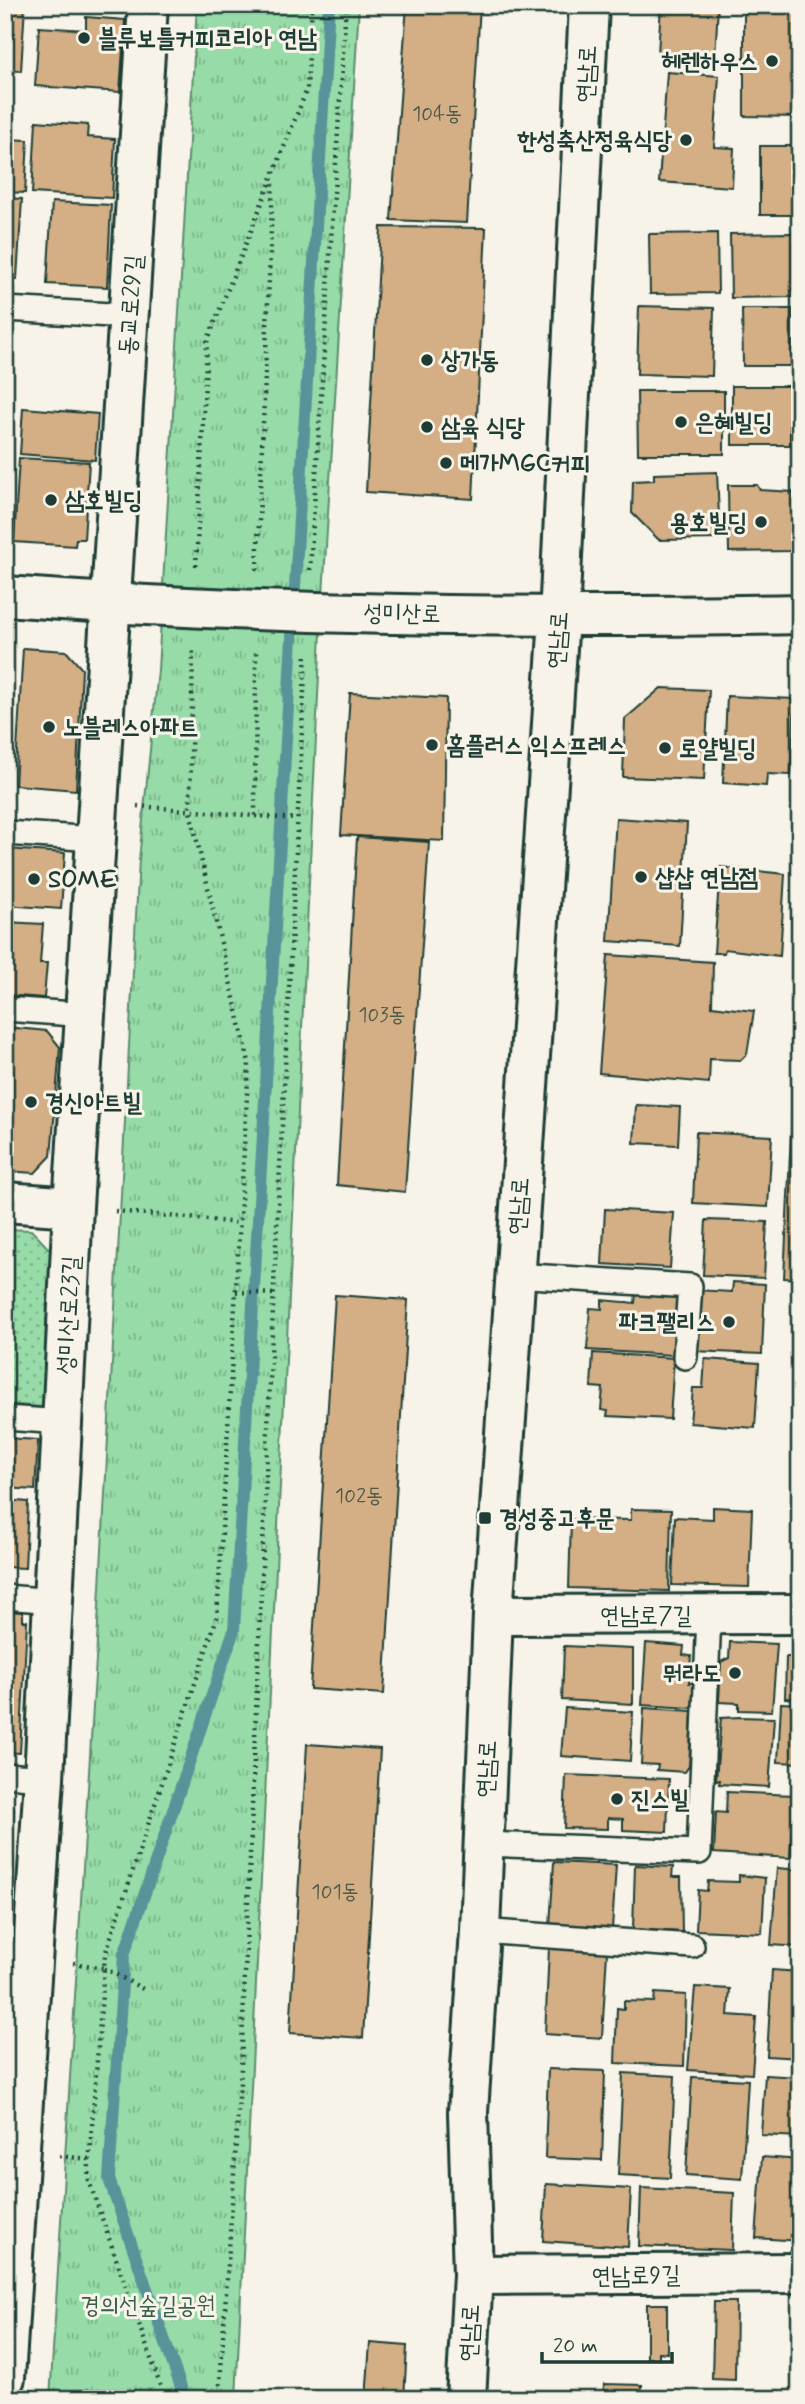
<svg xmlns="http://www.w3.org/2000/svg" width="805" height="2404" font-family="Mynerve,'Poor Story',sans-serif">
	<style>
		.grass { fill: url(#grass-dots); stroke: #5b8c6e; stroke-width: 2 }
		.park { fill: url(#park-tufts); stroke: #5b8c6e; stroke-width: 2 }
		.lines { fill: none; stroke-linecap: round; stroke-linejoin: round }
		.stream { stroke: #59939a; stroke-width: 12 }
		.building { fill: #d4af86; stroke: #1f3d34; stroke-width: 2 }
		.service-casing { stroke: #1f3d34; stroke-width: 28 }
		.minor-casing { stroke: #1f3d34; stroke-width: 44 }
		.tertiary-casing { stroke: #1f3d34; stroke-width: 44 }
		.path { stroke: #1f3d34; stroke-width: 4.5; stroke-dasharray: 2 5; stroke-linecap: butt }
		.service { stroke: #f7f3e8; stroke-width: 23 }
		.minor { stroke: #f7f3e8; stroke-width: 38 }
		.tertiary { stroke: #f7f3e8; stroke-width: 38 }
		.path-bridge { stroke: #1f3d34; stroke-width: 4.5; stroke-dasharray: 2 5; stroke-linecap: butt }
		.poi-dot { fill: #1f3d34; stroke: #f7f3e8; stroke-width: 2.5 }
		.labels { text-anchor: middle; stroke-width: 6; stroke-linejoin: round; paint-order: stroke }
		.number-label { font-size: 21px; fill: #4c5a48 }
		.poi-label { font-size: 24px; font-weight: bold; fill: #1f3d34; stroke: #f7f3e8; text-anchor: start }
		.street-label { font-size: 24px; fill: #1f3d34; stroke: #f7f3e8 }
		.park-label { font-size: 24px; fill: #375d4b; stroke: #f7f3e8 }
	</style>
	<defs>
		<pattern id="grass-dots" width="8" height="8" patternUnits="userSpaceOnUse" patternTransform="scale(1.75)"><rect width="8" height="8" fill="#97dca8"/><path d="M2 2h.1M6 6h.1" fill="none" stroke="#7bb48a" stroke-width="1.8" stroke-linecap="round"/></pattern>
		<pattern id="park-tufts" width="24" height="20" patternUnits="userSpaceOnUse" patternTransform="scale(1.75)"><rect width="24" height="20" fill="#97dca8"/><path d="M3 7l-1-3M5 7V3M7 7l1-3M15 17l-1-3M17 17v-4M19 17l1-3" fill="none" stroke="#7bb48a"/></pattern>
	</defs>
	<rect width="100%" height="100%" fill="#f7f3e8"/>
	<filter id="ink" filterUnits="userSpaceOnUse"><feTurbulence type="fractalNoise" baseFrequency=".0143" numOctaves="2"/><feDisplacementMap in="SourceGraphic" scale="14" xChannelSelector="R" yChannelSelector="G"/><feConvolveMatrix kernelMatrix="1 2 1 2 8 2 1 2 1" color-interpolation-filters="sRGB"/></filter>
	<g filter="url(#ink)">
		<path class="grass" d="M 5,1229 L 31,1230 L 52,1252 L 43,1407 L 5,1404 Z"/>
		<path class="park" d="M 197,5 L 359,5 L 322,612 L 236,2399 L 50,2399 L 97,1643 L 139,860 L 158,670 Z"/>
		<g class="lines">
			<path class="stream" d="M 185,2399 L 109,2179 L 124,1955 L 234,1630 L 329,5"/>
		</g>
		<path class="building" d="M 5,5 L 25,5 L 21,71 L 5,70 Z
			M 407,5 L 480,5 L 467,223 L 391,220 Z
			M 661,5 L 718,5 L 715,58 L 658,54 Z
			M 744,5 L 800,5 L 800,117 L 744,116 Z
			M 86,17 L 125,20 L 120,92 L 35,86 L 39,27 L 86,30 Z
			M 667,72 L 719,76 L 714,147 L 734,148 L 732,187 L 659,182 Z
			M 36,121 L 88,125 L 87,137 L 115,139 L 112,198 L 32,193 Z
			M 5,139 L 28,140 L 25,193 L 5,192 Z
			M 760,146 L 800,146 L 800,215 L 760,215 Z
			M 5,198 L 22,199 L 17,279 L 5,278 Z
			M 52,202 L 111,205 L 107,287 L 47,284 Z
			M 381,227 L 486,228 L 473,499 L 366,492 Z
			M 717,233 L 718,293 L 650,294 L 649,234 Z
			M 793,233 L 793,297 L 731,298 L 730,234 Z
			M 639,306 L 714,308 L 712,376 L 637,374 Z
			M 742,309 L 792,309 L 792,366 L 743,366 Z
			M 5,332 L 12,332 L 5,443 Z
			M 732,386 L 790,386 L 790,445 L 732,445 Z
			M 637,391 L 724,391 L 724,454 L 638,454 Z
			M 23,408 L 98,414 L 95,460 L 20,454 Z
			M 19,458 L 89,462 L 84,539 L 76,539 L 75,546 L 14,542 Z
			M 717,472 L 720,539 L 659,540 L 632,513 L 633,481 L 654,480 L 654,474 Z
			M 728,485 L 757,485 L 760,490 L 793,492 L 793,551 L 729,552 Z
			M 23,648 L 66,651 L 82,669 L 76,790 L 15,785 Z
			M 661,688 L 709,690 L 704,780 L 623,777 L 625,719 Z
			M 350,693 L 446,698 L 444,841 L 341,835 Z
			M 727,696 L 795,699 L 791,775 L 767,774 L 766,786 L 723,783 Z
			M 616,818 L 687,823 L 680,946 L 608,941 Z
			M 357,837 L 429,842 L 405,1192 L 337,1185 Z
			M 5,849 L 65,853 L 61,909 L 5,905 Z
			M 720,867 L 785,874 L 780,956 L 725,949 L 724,953 L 714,953 Z
			M 5,922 L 43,924 L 40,963 L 47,963 L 44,998 L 5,995 Z
			M 608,955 L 713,962 L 712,1006 L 754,1011 L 747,1054 L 741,1060 L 710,1059 L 709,1083 L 599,1073 Z
			M 5,1027 L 47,1031 L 60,1047 L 51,1156 L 35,1173 L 5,1171 Z
			M 795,1052 L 800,1052 L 800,1279 L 784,1278 Z
			M 636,1105 L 680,1107 L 678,1145 L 634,1143 Z
			M 696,1132 L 772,1136 L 768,1207 L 693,1203 Z
			M 605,1209 L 674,1213 L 670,1268 L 602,1264 Z
			M 706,1220 L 767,1222 L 764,1278 L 703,1275 Z
			M 733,1282 L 765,1284 L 762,1354 L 693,1351 L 695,1290 L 732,1292 Z
			M 678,1290 L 674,1355 L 587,1350 L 590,1308 L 602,1309 L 602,1300 L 635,1303 L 636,1293 Z
			M 335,1295 L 408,1300 L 384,1694 L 310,1689 Z
			M 593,1353 L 674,1358 L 670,1419 L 607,1416 L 608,1411 L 601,1410 L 603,1388 L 591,1387 Z
			M 705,1359 L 759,1363 L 755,1428 L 690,1423 L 693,1388 L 703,1388 Z
			M 5,1438 L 38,1440 L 35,1490 L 5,1488 Z
			M 5,1500 L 28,1502 L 25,1568 L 5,1567 Z
			M 713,1507 L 752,1509 L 749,1587 L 672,1585 L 675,1517 L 713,1519 Z
			M 631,1509 L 671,1510 L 669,1591 L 569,1588 L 571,1519 L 631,1520 Z
			M 794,1543 L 800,1543 L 800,1581 L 794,1581 Z
			M 5,1611 L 23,1612 L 23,1621 L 27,1621 L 20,1753 L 5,1752 Z
			M 792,1640 L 800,1640 L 800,1699 L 785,1698 L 786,1657 L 792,1657 Z
			M 730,1642 L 777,1644 L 772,1711 L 739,1710 L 739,1703 L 719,1702 L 721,1662 L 729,1658 Z
			M 646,1643 L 684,1646 L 683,1655 L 691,1656 L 689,1683 L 694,1683 L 692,1708 L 642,1705 Z
			M 564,1646 L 633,1649 L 633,1704 L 562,1700 Z
			M 781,1703 L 800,1704 L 800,1763 L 778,1762 Z
			M 565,1708 L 633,1712 L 630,1761 L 561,1756 Z
			M 644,1708 L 692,1711 L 689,1766 L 685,1772 L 657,1770 L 658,1765 L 641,1764 Z
			M 740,1717 L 774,1718 L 769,1787 L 719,1784 L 720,1780 L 716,1780 L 721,1718 Z
			M 307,1744 L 380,1749 L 363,2038 L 290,2033 Z
			M 566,1775 L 669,1779 L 667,1832 L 623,1830 L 623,1819 L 608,1818 L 608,1829 L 564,1828 Z
			M 727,1792 L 794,1795 L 790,1858 L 714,1853 L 716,1812 L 726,1813 Z
			M 800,1802 L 800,1857 L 796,1856 Z
			M 5,1807 L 14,1808 L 5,1925 Z
			M 554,1862 L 616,1865 L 612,1929 L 550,1926 Z
			M 635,1865 L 673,1867 L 672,1877 L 681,1877 L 682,1932 L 633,1929 Z
			M 777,1868 L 800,1870 L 800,1947 L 771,1945 Z
			M 739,1875 L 765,1878 L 762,1933 L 696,1930 L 698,1890 L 707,1891 L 708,1881 L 739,1882 Z
			M 549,1948 L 607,1951 L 602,2038 L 545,2034 Z
			M 772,1970 L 800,1972 L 800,2058 L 767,2056 Z
			M 695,1987 L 730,1989 L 728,2015 L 756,2017 L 752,2074 L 688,2070 Z
			M 655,1993 L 686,1995 L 684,2066 L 615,2063 L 617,2008 L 624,2009 L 624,2001 L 654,2002 Z
			M 548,2069 L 605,2071 L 602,2160 L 545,2158 Z
			M 623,2073 L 675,2076 L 670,2178 L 618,2175 Z
			M 765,2075 L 800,2077 L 800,2137 L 761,2135 Z
			M 692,2077 L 748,2080 L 742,2179 L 686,2175 Z
			M 762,2157 L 800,2160 L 800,2241 L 756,2238 Z
			M 546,2184 L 631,2189 L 628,2247 L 543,2241 Z
			M 641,2188 L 734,2193 L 732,2250 L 639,2246 Z
			M 714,2302 L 736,2302 L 735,2380 L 712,2379 Z
			M 647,2304 L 667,2304 L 667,2353 L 659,2352 L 659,2358 L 647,2358 Z
			M 370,2343 L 407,2346 L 404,2399 L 366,2399 Z
			M 604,2384 L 642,2385 L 641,2399 L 534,2399 L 535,2393 L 603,2396 Z"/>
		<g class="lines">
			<defs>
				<path id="service" d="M 5,309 L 129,316
					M 5,833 L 96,839
					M 5,1009 L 87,1015
					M 514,1275 L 690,1286 L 685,1357
					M 5,1418 L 62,1422
					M 5,1597 L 54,1601
					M 5,1775 L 44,1778
					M 483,1844 L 699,1852 L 709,1615
					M 480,1931 L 692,1946
					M 5,1955 L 32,1956"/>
				<path id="minor" d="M 5,1202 L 73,1207
					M 493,1615 L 800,1614
					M 473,2275 L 800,2273
					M 5,2378 L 44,1778 L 73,1207 L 148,5"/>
				<path id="tertiary" d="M 5,596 C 270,616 535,619 800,614
					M 466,2399 L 473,2275 L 468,2112 L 480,1931 L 493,1615 L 559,618 L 589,5"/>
			</defs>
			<use href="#service" class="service-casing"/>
			<use href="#minor" class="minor-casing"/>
			<use href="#tertiary" class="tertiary-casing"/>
			<path class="path" d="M 196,566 L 207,342 L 307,89 L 312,5
				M 257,570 L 273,180
				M 310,570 L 346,5
				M 137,806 L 255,816 L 256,652
				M 115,1211 L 240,1223
				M 73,1963 L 104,1968
				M 59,2156 L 89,2159
				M 165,2399 L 88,2178 L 105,1955 L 217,1617 L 249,1062 L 190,811 L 193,648
				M 219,2399 L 241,2068 L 274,1285 L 306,652"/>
			<use href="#service" class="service"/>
			<use href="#minor" class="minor"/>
			<use href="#tertiary" class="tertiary"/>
			<path class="path-bridge" d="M 255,816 L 297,819
				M 236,1292 L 274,1294
				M 104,1968 L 143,1989"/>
		</g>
	</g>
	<g class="poi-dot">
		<circle cx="84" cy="38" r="7"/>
		<circle cx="772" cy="61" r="7"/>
		<circle cx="686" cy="140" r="7"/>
		<circle cx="427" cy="360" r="7"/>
		<circle cx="681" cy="422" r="7"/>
		<circle cx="427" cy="427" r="7"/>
		<circle cx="446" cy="463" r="7"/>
		<circle cx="51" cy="500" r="7"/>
		<circle cx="761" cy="522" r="7"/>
		<circle cx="49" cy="727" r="7"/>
		<circle cx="432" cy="745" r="7"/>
		<circle cx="665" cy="748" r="7"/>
		<circle cx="641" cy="877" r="7"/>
		<circle cx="34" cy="879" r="7"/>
		<circle cx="31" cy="1102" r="7"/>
		<circle cx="729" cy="1322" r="7"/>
		<rect x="478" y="1511" width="14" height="14" rx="3.5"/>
		<circle cx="735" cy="1673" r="7"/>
		<circle cx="617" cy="1799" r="7"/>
	</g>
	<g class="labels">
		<g class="number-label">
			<text x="437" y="120">104동</text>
			<text x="382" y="1021">103동</text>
			<text x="359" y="1502">102동</text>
			<text x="335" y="1898">101동</text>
		</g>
		<g class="poi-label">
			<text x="98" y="46">블루보틀커피코리아 연남</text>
			<text x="758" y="69" text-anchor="end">헤렌하우스</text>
			<text x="672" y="148" text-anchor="end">한성축산정육식당</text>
			<text x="441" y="368">상가동</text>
			<text x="695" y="430">은혜빌딩</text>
			<text x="441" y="435">삼육 식당</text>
			<text x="460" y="471">메가MGC커피</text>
			<text x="65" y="508">삼호빌딩</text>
			<text x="747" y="530" text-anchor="end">용호빌딩</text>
			<text x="63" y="735">노블레스아파트</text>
			<text x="446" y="753">홈플러스 익스프레스</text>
			<text x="679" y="756">로얄빌딩</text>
			<text x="655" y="885">샵샵 연남점</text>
			<text x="48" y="887">SOME</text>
			<text x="45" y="1110">경신아트빌</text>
			<text x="715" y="1330" text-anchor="end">파크팰리스</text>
			<text x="499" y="1526">경성중고후문</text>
			<text x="721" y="1681" text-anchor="end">뭐라도</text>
			<text x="631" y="1807">진스빌</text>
		</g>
		<g class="street-label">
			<text transform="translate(586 74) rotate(-87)" y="8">연남로</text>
			<text transform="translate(130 305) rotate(-86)" y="8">동교로29길</text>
			<text transform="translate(402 613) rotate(1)" y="8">성미산로</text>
			<text transform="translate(557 640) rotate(-86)" y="8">연남로</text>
			<text transform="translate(518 1206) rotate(-86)" y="8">연남로</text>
			<text transform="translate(68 1315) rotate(-87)" y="8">성미산로23길</text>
			<text x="646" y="1623">연남로7길</text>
			<text transform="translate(486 1769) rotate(-87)" y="8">연남로</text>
			<text transform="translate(636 2275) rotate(-1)" y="8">연남로9길</text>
			<text transform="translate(469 2333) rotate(-87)" y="8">연남로</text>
		</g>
		<g class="park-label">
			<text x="148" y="2313">경의선숲길공원</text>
		</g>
	</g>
	<rect width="805" height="2404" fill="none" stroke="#f7f3e8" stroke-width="28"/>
	<rect x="14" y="14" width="777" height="2376" fill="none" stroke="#1f3d34" stroke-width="2.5" filter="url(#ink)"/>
	<path d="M542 2352v10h130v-10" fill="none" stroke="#1f3d34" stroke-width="3.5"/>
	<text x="553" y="2352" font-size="21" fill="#1f3d34" stroke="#f7f3e8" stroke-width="5" paint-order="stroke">20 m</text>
</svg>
